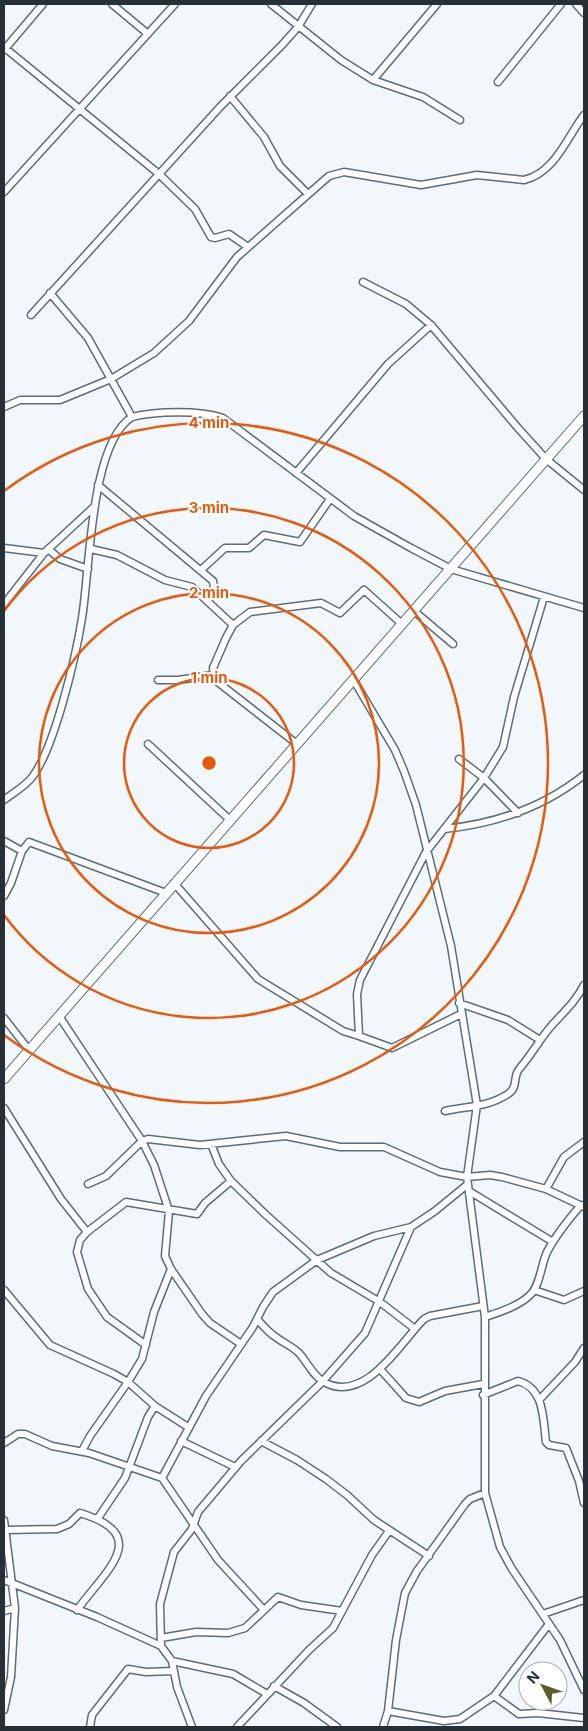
<svg xmlns="http://www.w3.org/2000/svg" width="588" height="1731" font-family="Inter,sans-serif">
	<style>
		.lines { fill: none; stroke-linecap: round; stroke-linejoin: round }
		.street-casing { stroke: #5a6d7f; stroke-width: 9 }
		.secondary-casing { stroke: #5a6d7f; stroke-width: 11 }
		.street { stroke: #fff; stroke-width: 6 }
		.secondary { stroke: #fff; stroke-width: 9 }
		.ring { fill: none; stroke: #e8590c; stroke-width: 2.5 }
		.centre { fill: #e8590c; stroke: #fff; stroke-width: 2.5 }
		.ring-label { font-size: 15px; text-anchor: middle; font-weight: bold; fill: #e8590c; stroke: #fff; stroke-width: 4; stroke-linejoin: round; paint-order: stroke }
	</style>
	<rect width="100%" height="100%" fill="#f2f7fb"/>
	<g class="lines">
		<defs>
			<path id="street" d="M 112,4 L 148,34
				M 271,4 L 341,60 L 373,80 L 437,4
				M 576,4 L 584,13
				M 5,48 L 159,174 L 195,209 L 211,237 L 215,238 L 229,234 L 248,247
				M 4,50 L 43,4
				M 373,80 L 423,97 L 460,120
				M 498,82 L 561,4
				M 230,96 L 264,137 L 280,166 L 307,193
				M 4,192 L 175,4
				M 363,282 L 406,304 L 431,325 L 518,428 L 546,459 L 584,490
				M 50,293 L 88,338 L 132,417 C 156,411 199,410 223,418 L 354,516 L 411,548 L 451,569 L 584,608
				M 31,315 L 220,107 L 282,45 L 298,27 L 312,4
				M 4,407 L 20,400 L 60,400 L 111,379 L 154,353 L 189,321 L 237,257 L 329,176 L 344,172 L 421,185 L 477,175 L 524,180 C 555,173 567,137 584,115
				M 296,473 L 388,364 L 431,325
				M 98,485 L 213,581 L 214,588 L 208,601
				M 4,548 L 44,553
				M 48,549 L 60,559 L 88,569
				M 91,549 L 117,555 L 165,580 L 192,587 L 233,625
				M 201,570 L 225,548 L 249,548 L 264,535 L 300,542 L 330,499
				M 4,604 L 44,553 L 95,506
				M 414,611 L 453,644
				M 353,679 L 395,750 L 404,771 L 416,805 L 451,946 L 477,1105 L 467,1177 L 485,1317 L 485,1493 L 500,1547 L 512,1569 L 560,1640 L 584,1690
				M 158,680 L 178,680 L 213,675
				M 148,744 L 230,820
				M 297,744 L 215,680 L 213,668 L 226,638 L 233,625 L 250,612 L 321,603 L 340,613 L 364,590 L 402,624
				M 459,759 L 484,778 L 518,813
				M 4,800 C 13,793 26,786 33,776 C 55,746 76,656 82,618 C 90,570 90,443 132,417
				M 444,829 C 494,824 544,807 584,775
				M 4,841 L 22,851 L 29,842 L 166,893
				M 174,883 L 258,979 L 343,1031 L 359,1036 L 357,994 L 360,980 L 426,852 L 484,778 L 503,747 L 514,697 L 544,597
				M 4,896 L 11,883 L 22,851
				M 459,1003 L 508,1020 L 540,1040
				M 59,1016 L 142,1141 L 154,1165 L 169,1211 L 165,1256 L 171,1269 L 202,1314 L 210,1323 L 241,1344
				M 4,1018 L 29,1050
				M 359,1036 L 392,1048 L 461,1014
				M 4,1108 L 61,1199 L 87,1232
				M 445,1111 C 469,1106 488,1107 508,1094 C 519,1087 512,1076 520,1068 C 532,1054 541,1037 553,1024 C 565,1011 576,1001 584,985
				M 211,1144 L 219,1164 L 231,1181 L 265,1214 L 331,1273 L 380,1302 L 415,1329
				M 88,1184 L 106,1176 L 142,1141 L 148,1139 L 200,1145 L 286,1136 L 340,1147 L 384,1147 L 440,1172 L 467,1177 L 490,1175 L 502,1177 L 546,1189 L 584,1207
				M 546,1189 L 564,1157 L 584,1142
				M 469,1191 L 553,1242
				M 4,1290 L 50,1345 L 114,1374 L 128,1382 L 155,1406 L 188,1427
				M 534,1290 L 564,1300 L 584,1291
				M 485,1317 C 500,1312 519,1306 530,1295 C 540,1286 541,1265 547,1252 C 556,1235 568,1220 581,1205
				M 257,1319 C 263,1326 269,1333 277,1338 C 284,1343 293,1347 299,1353 C 307,1362 314,1377 324,1382 C 365,1405 400,1343 424,1319 L 430,1316 L 483,1306
				M 146,1345 L 107,1317 L 88,1289 L 77,1252 L 80,1240 L 87,1232 L 126,1202 L 197,1214 L 205,1203 L 231,1181
				M 380,1369 L 406,1398 L 419,1402 L 445,1391 L 483,1384
				M 483,1395 L 518,1381 C 545,1388 543,1420 546,1442 L 549,1445 L 566,1448 L 579,1481 L 584,1503
				M 540,1399 L 575,1362 L 584,1348
				M 181,1441 L 235,1467
				M 261,1441 L 297,1460 L 326,1479 L 347,1495 L 374,1520 L 429,1556
				M 4,1443 L 18,1434 L 25,1434 L 52,1446 L 89,1453 L 162,1478 L 218,1560 L 264,1610
				M 82,1451 L 90,1436 L 128,1382 L 142,1359 L 154,1312 L 171,1269
				M 162,1478 L 206,1396 L 253,1327 L 263,1307 L 273,1292 L 317,1260 L 374,1236 L 411,1227
				M 98,1518 L 125,1478 L 148,1417 L 155,1406
				M 4,1520 L 15,1608 L 11,1677 L 4,1710
				M 5,1530 L 57,1529 L 69,1524 L 80,1513 C 154,1535 105,1571 77,1610
				M 4,1580 L 97,1617 L 161,1646
				M 4,1611 L 15,1608
				M 543,1614 L 584,1600
				M 161,1638 L 196,1632 L 228,1633 L 245,1628 L 278,1597 L 301,1605 L 342,1611
				M 172,1661 L 233,1674 L 267,1694
				M 274,1686 L 304,1703 L 337,1727
				M 494,1696 L 519,1714 L 538,1713 L 584,1718
				M 388,1711 L 444,1721 L 460,1719 L 494,1696 L 549,1624
				M 90,1727 L 92,1715 L 128,1669 L 146,1672 L 173,1671
				M 192,1727 L 177,1687 L 172,1661 L 161,1646 L 160,1604 L 174,1552 L 192,1529 L 198,1512 L 241,1461 L 322,1382 L 365,1333 L 411,1227 L 435,1211 L 468,1184
				M 237,1727 L 309,1650 L 333,1628 L 372,1555 L 389,1531
				M 383,1727 L 388,1711 L 396,1640 L 405,1593 L 417,1571 L 465,1504 L 470,1499 L 485,1493"/>
			<path id="secondary" d="M 4,1079 L 584,416"/>
		</defs>
		<use href="#street" class="street-casing"/>
		<use href="#secondary" class="secondary-casing"/>
		<use href="#street" class="street"/>
		<use href="#secondary" class="secondary"/>
	</g>
	<g class="ring">
		<circle cx="209" cy="763" r="85"/>
		<circle cx="209" cy="763" r="170"/>
		<path d="M4 611A255 255 0 1 1 4 915"/>
		<path d="M4 491A340 340 0 1 1 4 1035"/>
	</g>
	<circle cx="209" cy="763" r="8" class="centre"/>
	<g class="ring-label">
		<text x="209" y="428">4 min</text>
		<text x="209" y="513">3 min</text>
		<text x="209" y="598">2 min</text>
		<text x="209" y="683">1 min</text>
	</g>
	<rect width="588" height="1731" fill="none" stroke="#272f37" stroke-width="10"/>
	<g transform="translate(543 1686) rotate(311)"><circle r="24" fill="#ffffff" stroke="#a9acaf"/>
	<path d="M0-4L9 19L0 12L-9 19Z" fill="#615b28"/>
	<text y="-8" font-size="14" font-weight="bold" text-anchor="middle" fill="#272f37">N</text>
	</g>
</svg>
